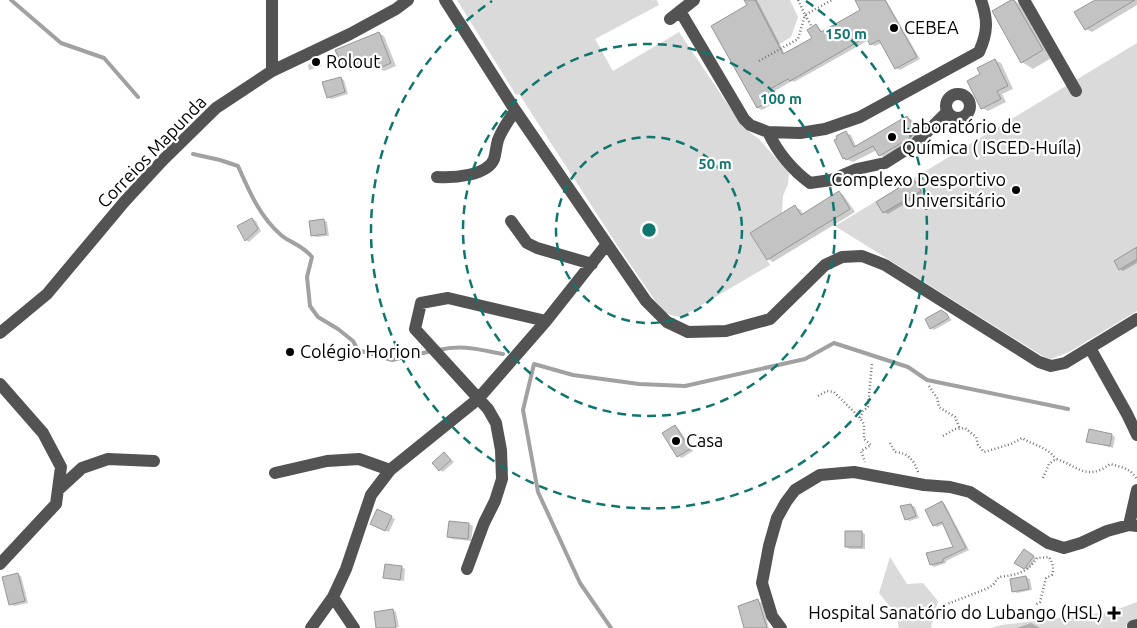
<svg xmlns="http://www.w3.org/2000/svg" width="1137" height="628" font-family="Ubuntu,sans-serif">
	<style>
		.green { fill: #dadada }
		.shadow { fill: #0003 }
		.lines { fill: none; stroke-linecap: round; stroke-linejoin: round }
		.stream { stroke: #a1a1a1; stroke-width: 4 }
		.building { fill: #c3c3c3; stroke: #979797 }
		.path { stroke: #757575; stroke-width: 2.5; stroke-dasharray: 1 2.5; stroke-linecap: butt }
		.minor { stroke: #535353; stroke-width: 12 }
		.ring { fill: none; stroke: #0f766e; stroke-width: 2.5; stroke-dasharray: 9 6 }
		.poi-dot { fill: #000; stroke: #fff; stroke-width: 2 }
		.labels { text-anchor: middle; stroke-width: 4.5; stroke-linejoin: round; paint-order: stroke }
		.poi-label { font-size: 18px; fill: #000; stroke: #fff; text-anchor: start }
		.street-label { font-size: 18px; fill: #000; stroke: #fff }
		.centre { fill: #0f766e; stroke: #fff; stroke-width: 2.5 }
		.ring-label { font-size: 15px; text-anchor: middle; font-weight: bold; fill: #0f766e; stroke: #fff; stroke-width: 4.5; stroke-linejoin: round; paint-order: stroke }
	</style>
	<rect width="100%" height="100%" fill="#fff"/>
	<path class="green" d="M 457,0 L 657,0 L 659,5 L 595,39 L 613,71 L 679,32 L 743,127 L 759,139 L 789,173 L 788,184 L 783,196 L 782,213 L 750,233 L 770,265 L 681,317 L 674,316 L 666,313 L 656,302 L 619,248 L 519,94 L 516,95 Z
		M 755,0 L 790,0 L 798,17 L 791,37 L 778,45 Z
		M 1137,43 L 1137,311 L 1069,352 L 1051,359 L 1044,357 L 835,226 Z
		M 890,557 L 907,584 L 923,583 L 938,601 L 931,627 L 933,628 L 899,628 L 896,614 L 879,593 Z
		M 1137,602 L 1137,622 L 1126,625 L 1126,628 L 991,628 L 1001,625 L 1110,612 Z"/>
	<path class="shadow" d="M 745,0 L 757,0 L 785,54 L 814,38 L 816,26 L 823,32 L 862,10 L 856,0 L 886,0 L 920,59 L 900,70 L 896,68 L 882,43 L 875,46 L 871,44 L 869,40 L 794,82 L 792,81 L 773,92 L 778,101 L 762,110 L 758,108 L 712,26 L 748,6 Z
		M 1013,0 L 1025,7 L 1053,57 L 1033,69 L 1022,62 Z
		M 1098,0 L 1137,0 L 1137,5 L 1092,32 L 1086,29 Z
		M 379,33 L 384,36 L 396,66 L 384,71 L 378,68 L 375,61 L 350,71 L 344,67 Z
		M 318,59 L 322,66 L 309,70 L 308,65 Z
		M 995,60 L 1001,63 L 1013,89 L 1002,94 L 1006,102 L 988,111 L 982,108 L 982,75 Z
		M 341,78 L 344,80 L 348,94 L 331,99 L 328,97 Z
		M 907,117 L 912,120 L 920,135 L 885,158 L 880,155 L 877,150 L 853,162 L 844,158 L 846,133 L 851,135 L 856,146 Z
		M 913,180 L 917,182 L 923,193 L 888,214 L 884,212 L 878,202 Z
		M 839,192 L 844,196 L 855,212 L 773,262 L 768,259 L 795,207 L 801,210 L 803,214 Z
		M 252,219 L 256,221 L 261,231 L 249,242 L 246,240 L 239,226 Z
		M 323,220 L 327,222 L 329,236 L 316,237 L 312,235 Z
		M 1137,251 L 1137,263 L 1123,271 L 1120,269 Z
		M 941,311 L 952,320 L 934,330 L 931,328 Z
		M 675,426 L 678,428 L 693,451 L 682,458 L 678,456 Z
		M 1112,435 L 1115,437 L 1113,448 L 1088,441 Z
		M 444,453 L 454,462 L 443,472 L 440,470 Z
		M 942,502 L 945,504 L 969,550 L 946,561 L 946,563 L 934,567 L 931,565 L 954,547 L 944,524 L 937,527 L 934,525 Z
		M 911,505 L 915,507 L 919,518 L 909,521 L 906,519 Z
		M 391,517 L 395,519 L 389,532 L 375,526 Z
		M 450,522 L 469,524 L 473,526 L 471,541 L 452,539 L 449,537 Z
		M 861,532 L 865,534 L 865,549 L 850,549 L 846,547 Z
		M 1028,553 L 1036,558 L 1028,570 L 1024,568 Z
		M 402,567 L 405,569 L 404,581 L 388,579 L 384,577 Z
		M 18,574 L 21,576 L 28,603 L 14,606 L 11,604 Z
		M 1026,577 L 1030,579 L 1032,590 L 1017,593 L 1013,591 Z
		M 758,601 L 762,603 L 769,628 L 746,628 Z
		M 393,610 L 396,612 L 399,627 L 378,628 Z
		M 1031,623 L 1040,628 L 1017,628 Z"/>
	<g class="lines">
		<path class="stream" d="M 11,0 L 61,43 L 104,58 L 138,97
			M 193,154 L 220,160 L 238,166 C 249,191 260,217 281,235 C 292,244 301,244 312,257 L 307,277 L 310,306 L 318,317 L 338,329 L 353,341 L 358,350 L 392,360 L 432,351
			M 439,350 C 461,344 481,350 503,354
			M 611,628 L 580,583 L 538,492 L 523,410 L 534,364 L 573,375 L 639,384 L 685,386 L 805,359 L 834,343 L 908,367 L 927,380 L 1068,409"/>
	</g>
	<path class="building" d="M 744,0 L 755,0 L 783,54 L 812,38 L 807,30 L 816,24 L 821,32 L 860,10 L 855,0 L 885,0 L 917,57 L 895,69 L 879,40 L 870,45 L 866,37 L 790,81 L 788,79 L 770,89 L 775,98 L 757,108 L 711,26 L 747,5 Z
		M 1011,0 L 1014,0 L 1043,50 L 1021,63 L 992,11 Z
		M 1095,0 L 1135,0 L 1085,30 L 1074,12 Z
		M 379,32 L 391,63 L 377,69 L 372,57 L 343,68 L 335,50 Z
		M 995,59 L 1008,86 L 997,91 L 1001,99 L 981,109 L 967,81 L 980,74 L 977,68 Z
		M 341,77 L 345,92 L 327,98 L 322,82 Z
		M 907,116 L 916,131 L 910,138 L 879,156 L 873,146 L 846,160 L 845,158 L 843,159 L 834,140 L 837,139 L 836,136 L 846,131 L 854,147 Z
		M 913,179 L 921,191 L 883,213 L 876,202 Z
		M 839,191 L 850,209 L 767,260 L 750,233 L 795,205 L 801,215 Z
		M 252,218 L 258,229 L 245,241 L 237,226 Z
		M 324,219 L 326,234 L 311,236 L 309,221 Z
		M 1137,247 L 1137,259 L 1119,270 L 1114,261 Z
		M 941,310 L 947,314 L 949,318 L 930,329 L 925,319 Z
		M 675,425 L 690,449 L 677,457 L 662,433 Z
		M 1089,429 L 1112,434 L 1110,446 L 1086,442 Z
		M 444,452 L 451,460 L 439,471 L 432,463 Z
		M 942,501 L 966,548 L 943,559 L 943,562 L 930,565 L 926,553 L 953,547 L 942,522 L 933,526 L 925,510 Z
		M 911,504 L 916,516 L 905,520 L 900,506 Z
		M 377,509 L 392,516 L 385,531 L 370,524 Z
		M 449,521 L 469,523 L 468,539 L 447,537 Z
		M 845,531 L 862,531 L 862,547 L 845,547 Z
		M 1024,549 L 1034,556 L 1024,569 L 1014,563 Z
		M 385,564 L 402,566 L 400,580 L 383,578 Z
		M 18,573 L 25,601 L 9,605 L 2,577 Z
		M 1026,576 L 1029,589 L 1012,592 L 1010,579 Z
		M 758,599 L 767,628 L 744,628 L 738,606 Z
		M 393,609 L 396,628 L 376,628 L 374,612 Z"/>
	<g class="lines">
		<path class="path" d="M 798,0 L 805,15 L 832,0
			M 759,61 L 798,39 L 805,15 L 812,27
			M 929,386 L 937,398 L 939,407 L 955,417 L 960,429
			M 818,396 L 827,391 L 834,392 L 860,418 L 864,424 L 864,439 L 871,445 L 861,451 L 865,462
			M 860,418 L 863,411 L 868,407 L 872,363
			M 943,436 L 955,429 L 965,428 L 976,437 L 978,445 L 984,452 L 1011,444 L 1022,438 C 1035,446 1046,446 1056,459
			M 890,443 L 895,452 C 908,453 914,460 918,472
			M 1043,478 L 1049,464 L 1056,459 C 1077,465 1086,482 1110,464 C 1121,467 1130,468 1136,478
			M 942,606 L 986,589 L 993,585 L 999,577 C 1016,575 1027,573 1037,558 L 1049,557 C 1053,564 1054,567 1052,575 L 1046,578 L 1040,602 L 1035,605"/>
		<path class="minor" d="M 272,0 L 272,71
			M 445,0 L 515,110 L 646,301 L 667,322 L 688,332 L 726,331 L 770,319 L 825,265 L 842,257 L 862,256 L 885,265 L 1039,362 L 1051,366 L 1065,363 L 1137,319
			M 1024,0 L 1076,91
			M 680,11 L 744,119 L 750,125 L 768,132
			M 670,19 L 694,0
			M946 106a12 12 0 1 1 24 0a12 12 0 1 1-24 0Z
			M 947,112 L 915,144 L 885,163 L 857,169 L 831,180 L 810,183 C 791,169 778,153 768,132 L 800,133 L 825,129 L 860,117 L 979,52 C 988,32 988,20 981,0
			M 437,177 C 453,178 487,176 494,159 C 496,153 496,146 498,140 C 502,129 509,120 515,110
			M 511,221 L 527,243 L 537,248 L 592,264
			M 0,333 L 47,294 L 125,201 L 163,160 L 216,108 L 272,71 L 350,34 L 396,9 L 408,0
			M 1090,348 L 1127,414 L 1137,435
			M 0,384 L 43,433 L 61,467 L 56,504 L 0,564
			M 275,473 L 327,461 L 359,459 L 390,470
			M 58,490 L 82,468 L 108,459 L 154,461
			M 1129,525 L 1137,490
			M 467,569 L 484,523 L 495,501 L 502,479 L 501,450 L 496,423 L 488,409 L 415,329 L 421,303 L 448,298 L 546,321
			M 333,597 L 354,628
			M 1133,626 L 1137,625
			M 311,628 L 333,597 L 346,569 L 371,495 L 390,470 L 478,399 L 546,321 L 607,244
			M 781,628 L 772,616 L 762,583 L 769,546 L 777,518 L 786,502 L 795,490 L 820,475 L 854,472 L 924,485 L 950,487 L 970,492 L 1048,543 L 1064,548 L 1081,543 L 1107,531 L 1129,525 L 1137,526"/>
	</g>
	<g class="ring">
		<circle cx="649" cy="230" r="93"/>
		<circle cx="649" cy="230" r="186"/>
		<path d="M806 1A278 278 0 1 1 492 1"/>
	</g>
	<g class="poi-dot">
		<circle cx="894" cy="28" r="5"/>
		<circle cx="316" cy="62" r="5"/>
		<circle cx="892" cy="137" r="5"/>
		<circle cx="1016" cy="190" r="5"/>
		<circle cx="290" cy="352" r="5"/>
		<circle cx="676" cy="441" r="5"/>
		<path d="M1111.5 605.5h5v5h5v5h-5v5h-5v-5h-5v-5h5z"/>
	</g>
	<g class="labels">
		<g class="poi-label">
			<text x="904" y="34">CEBEA</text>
			<text x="326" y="68">Rolout</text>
			<text x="902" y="133">Laboratório de<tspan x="902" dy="21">Química ( ISCED-Huíla)</tspan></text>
			<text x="1006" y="186" text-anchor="end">Complexo Desportivo<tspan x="1006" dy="21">Universitário</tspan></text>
			<text x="300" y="358">Colégio Horion</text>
			<text x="686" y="447">Casa</text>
			<text x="1103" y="619" text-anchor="end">Hospital Sanatório do Lubango (HSL)</text>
		</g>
		<g class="street-label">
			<text transform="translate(152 152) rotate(-46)" y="6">Correios Mapunda</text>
		</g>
	</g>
	<circle cx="649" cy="230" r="8" class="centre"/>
	<g class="ring-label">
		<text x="846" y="39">150 m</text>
		<text x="781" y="104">100 m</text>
		<text x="715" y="169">50 m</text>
	</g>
</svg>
